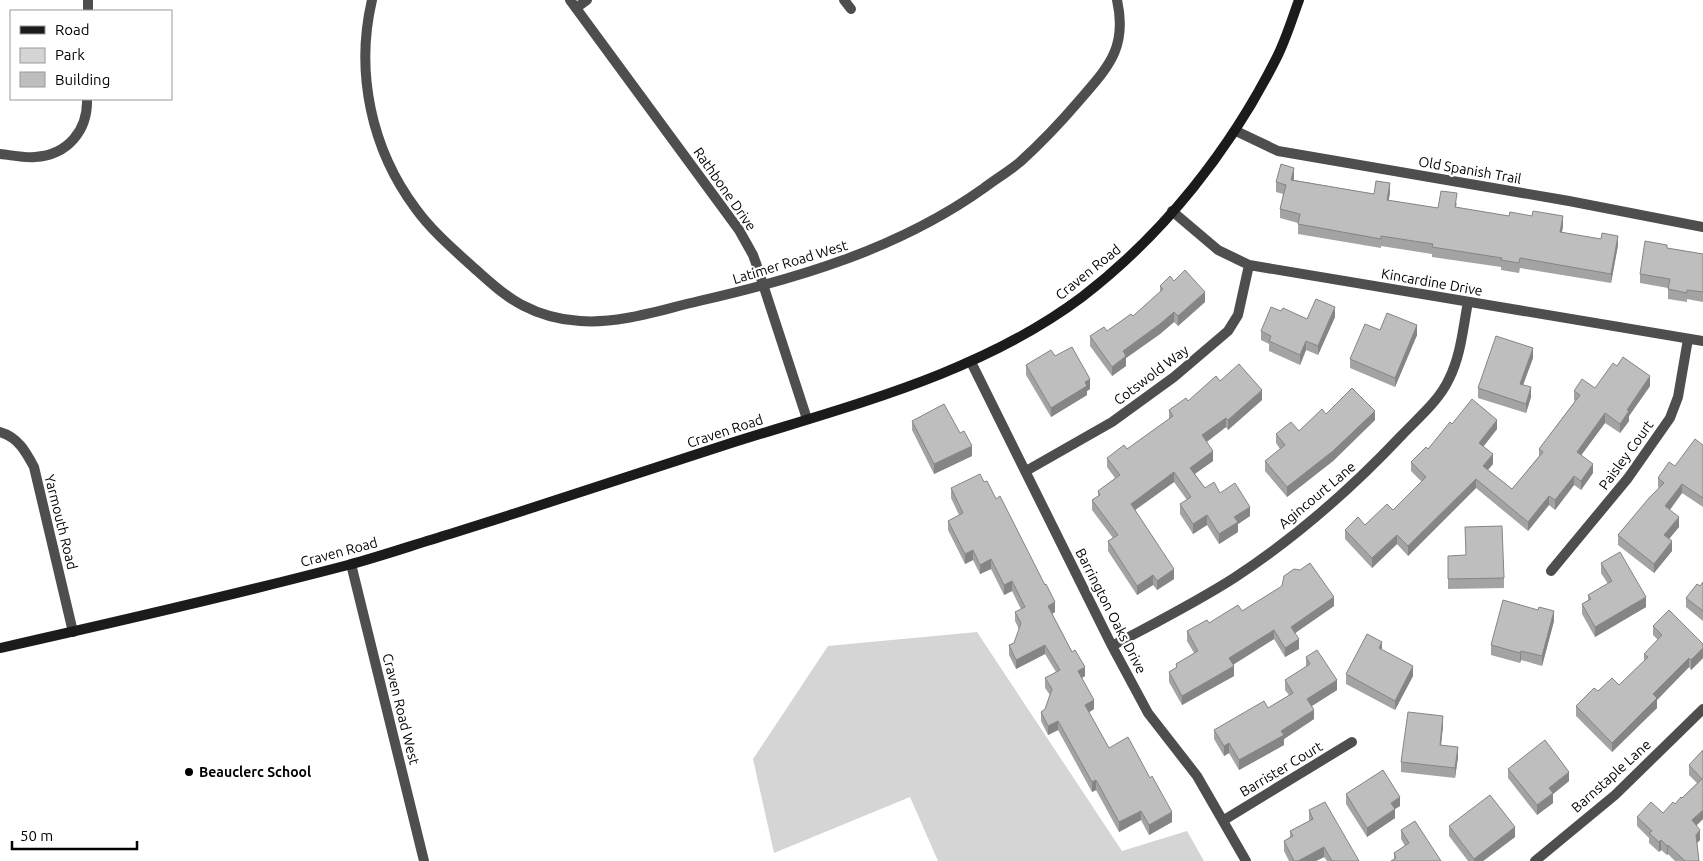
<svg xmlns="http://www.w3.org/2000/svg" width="1703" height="861" font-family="Ubuntu,sans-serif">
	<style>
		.green { fill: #d5d5d5 }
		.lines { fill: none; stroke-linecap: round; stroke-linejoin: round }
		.street { stroke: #4e4e4e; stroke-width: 10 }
		.secondary { stroke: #1b1b1b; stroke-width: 10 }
		.wall { fill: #a3a3a3 }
		.shaded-wall { fill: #858585 }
		.building { fill: #bebebe; stroke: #858585 }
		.poi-dot { fill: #000; stroke: #fff; stroke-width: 2 }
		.labels { text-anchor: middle; stroke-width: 4.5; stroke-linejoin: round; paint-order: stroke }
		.street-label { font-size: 14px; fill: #000; stroke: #fff }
		.poi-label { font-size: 14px; font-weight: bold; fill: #000; stroke: #fff; text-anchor: start }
	</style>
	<rect width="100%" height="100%" fill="#fff"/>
	<path class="green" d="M 977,632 L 1122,851 L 1187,831 L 1204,861 L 938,861 L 910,797 L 774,853 L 753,759 L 828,646 Z"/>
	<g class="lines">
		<path class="street" d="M 372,0 C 355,72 371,149 416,209 C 432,231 453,249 474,268 C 489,281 504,296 522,305 C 539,314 561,320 580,321 C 620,324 660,310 699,301 C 800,278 900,248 984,188 C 996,179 1009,171 1020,162 C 1041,143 1060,123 1078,102 C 1107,68 1128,49 1117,0
			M 570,0 L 739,230 L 753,255 L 757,266 L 807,419
			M 844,0 L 851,9
			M 576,8 L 587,0
			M 88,11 L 88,0
			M 1236,131 L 1278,151 L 1569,201 L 1703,227
			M 0,154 C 11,155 24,158 35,157 C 68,155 88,130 87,99
			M 1172,211 L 1218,250 L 1249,265 L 1703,341
			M 971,362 L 1112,646 L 1148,713 L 1197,776 L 1246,861
			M 0,432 C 18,437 26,452 34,467 L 73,632
			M 1026,471 L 1112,422 L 1174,377 L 1228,331 L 1238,315 L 1249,265
			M 351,564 L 424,861
			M 1551,571 L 1628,478 L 1670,418 L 1678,397 L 1688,339
			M 1112,646 C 1153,624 1195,603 1234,578 C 1295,538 1351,489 1401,436 C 1417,419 1439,401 1449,379 C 1461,355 1463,328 1468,302
			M 1224,820 L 1352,742
			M 1535,861 L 1615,795 L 1703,709"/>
		<path class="secondary" d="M 0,648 C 116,622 233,595 348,565 C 382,556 416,544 450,534 C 542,505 634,475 725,445 C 847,406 978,375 1082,297 C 1164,234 1231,149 1277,57 C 1286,39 1292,19 1299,0"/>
	</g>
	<path class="wall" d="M 1294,177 L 1294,180 L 1374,194 L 1390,193 L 1388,201 L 1438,208 L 1457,203 L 1456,207 L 1563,226 L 1562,232 L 1618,245 L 1611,283 L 1520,268 L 1519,273 L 1501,270 L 1501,267 L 1432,257 L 1432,254 L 1381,246 L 1381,248 L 1298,234 L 1298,223 L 1280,218 L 1280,209 L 1283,194 L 1276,192 L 1276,182 Z
		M 1667,248 L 1703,254 L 1703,302 L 1687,299 L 1687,302 L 1668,299 L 1668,288 L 1640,283 L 1640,274 Z
		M 1174,281 L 1205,302 L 1178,326 L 1174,322 L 1160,334 L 1126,358 L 1126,366 L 1112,376 L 1090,346 L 1090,336 L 1107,331 L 1133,316 L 1160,293 L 1160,286 Z
		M 1281,311 L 1307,319 L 1335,317 L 1318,355 L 1306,350 L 1300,365 L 1269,351 L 1269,344 L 1261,340 L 1261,331 Z
		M 1380,330 L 1417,335 L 1395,387 L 1350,368 L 1350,359 Z
		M 1055,356 L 1090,389 L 1087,391 L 1087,395 L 1051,417 L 1026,375 L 1026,365 Z
		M 1533,358 L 1523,385 L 1531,397 L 1526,413 L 1478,398 L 1478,388 Z
		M 1220,381 L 1262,400 L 1228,430 L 1226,427 L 1207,442 L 1213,461 L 1195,474 L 1205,488 L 1220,493 L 1250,516 L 1238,524 L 1238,532 L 1219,544 L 1207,525 L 1193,534 L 1180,514 L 1180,504 L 1187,500 L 1174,482 L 1135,510 L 1174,579 L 1157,590 L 1153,585 L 1137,595 L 1108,551 L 1108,541 L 1113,538 L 1092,510 L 1092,500 L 1098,496 L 1098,491 L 1115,478 L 1107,467 L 1107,458 L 1127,449 L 1169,419 L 1169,410 L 1188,401 Z
		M 1650,386 L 1629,416 L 1629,421 L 1620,433 L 1605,423 L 1581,455 L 1593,473 L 1581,490 L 1574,485 L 1555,510 L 1549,505 L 1528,531 L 1476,488 L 1408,556 L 1397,544 L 1372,568 L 1345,539 L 1345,530 L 1365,525 L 1393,510 L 1422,482 L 1411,471 L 1411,462 L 1428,449 L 1452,424 L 1497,429 L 1483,447 L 1493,464 L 1488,470 L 1512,489 L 1539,456 L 1539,449 L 1575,401 L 1574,400 L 1574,391 L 1595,388 Z
		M 1326,414 L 1375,420 L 1333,461 L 1287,497 L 1265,471 L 1265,461 L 1280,449 L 1276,443 L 1276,434 L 1299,431 Z
		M 912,421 L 972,456 L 934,474 L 912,430 Z
		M 1703,445 L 1703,507 L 1682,493 L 1670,510 L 1679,527 L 1669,539 L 1672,551 L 1654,573 L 1618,545 L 1618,535 L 1659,488 L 1658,487 L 1658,478 Z
		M 951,488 L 1055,612 L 1052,614 L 1085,676 L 1082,678 L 1094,709 L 1089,712 L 1109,748 L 1172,822 L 1149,835 L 1141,820 L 1119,832 L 1096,790 L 1092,792 L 1058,730 L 1048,735 L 1041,721 L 1041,712 L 1045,709 L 1050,695 L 1045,688 L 1045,678 L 1056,672 L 1045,654 L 1016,669 L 1009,655 L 1009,645 L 1014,643 L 1019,629 L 1015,621 L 1015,612 L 1021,609 L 1012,591 L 1004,595 L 991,569 L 980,574 L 973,560 L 965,564 L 948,530 L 948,521 L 959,515 L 951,498 Z
		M 1448,556 L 1504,578 L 1504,588 L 1448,589 Z
		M 1601,563 L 1646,607 L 1595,637 L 1582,614 L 1582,604 L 1588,600 L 1588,595 L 1608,584 L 1601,573 Z
		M 1703,582 L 1703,621 L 1686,607 L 1686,598 L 1700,586 Z
		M 1334,606 L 1295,633 L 1299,649 L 1285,657 L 1274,639 L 1233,665 L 1234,676 L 1182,705 L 1169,682 L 1169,672 L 1176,668 L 1176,664 L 1194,653 L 1187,641 L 1187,631 L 1242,611 Z
		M 1554,621 L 1542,666 L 1521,660 L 1520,663 L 1491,655 L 1491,645 Z
		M 1653,626 L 1703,644 L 1703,658 L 1691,670 L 1689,667 L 1657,700 L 1657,708 L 1612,752 L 1576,716 L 1576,706 L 1598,691 L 1619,685 L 1644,661 L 1644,654 L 1658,640 L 1653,635 Z
		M 1306,657 L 1337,690 L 1312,706 L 1314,719 L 1284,739 L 1284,745 L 1239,770 L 1229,753 L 1224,756 L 1214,739 L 1214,730 L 1268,708 L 1289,695 L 1285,690 L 1285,680 L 1306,667 Z
		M 1346,674 L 1413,676 L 1395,710 L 1346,684 Z
		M 1443,726 L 1441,745 L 1458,757 L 1455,778 L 1401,772 L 1401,762 Z
		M 1703,750 L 1703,819 L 1696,825 L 1700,840 L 1697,843 L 1699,861 L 1675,861 L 1668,854 L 1667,855 L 1661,850 L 1659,852 L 1649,843 L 1649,838 L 1637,826 L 1637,817 L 1663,813 L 1682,798 L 1697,783 L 1689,775 L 1689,765 Z
		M 1508,769 L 1569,781 L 1553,794 L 1553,803 L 1537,815 L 1508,778 Z
		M 1346,794 L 1400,806 L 1395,809 L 1395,818 L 1367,837 L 1346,804 Z
		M 1309,810 L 1359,861 L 1327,861 L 1324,857 L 1316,861 L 1289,861 L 1284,851 L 1284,841 L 1290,837 L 1290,831 L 1309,821 Z
		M 1449,826 L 1515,837 L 1483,861 L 1468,861 L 1449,836 Z
		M 1401,830 L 1441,861 L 1394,859 L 1394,853 L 1405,846 L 1401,839 Z"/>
	<path class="shaded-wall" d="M 1294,168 L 1294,177 L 1291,189 L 1291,180 Z
		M 1390,183 L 1390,193 L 1387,210 L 1387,200 Z
		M 1563,216 L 1563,226 L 1560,241 L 1560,232 Z
		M 1618,236 L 1618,245 L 1611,283 L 1611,274 Z
		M 1205,292 L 1205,302 L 1178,326 L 1178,316 Z
		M 1335,307 L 1335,317 L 1318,355 L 1318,346 Z
		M 1174,312 L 1174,322 L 1160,334 L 1126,358 L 1126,366 L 1112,376 L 1112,367 L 1123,351 Z
		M 1417,325 L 1417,335 L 1395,387 L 1395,378 Z
		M 1306,341 L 1306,350 L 1300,365 L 1300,355 Z
		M 1533,348 L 1533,358 L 1520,393 L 1520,384 Z
		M 1650,376 L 1650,386 L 1629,416 L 1629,421 L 1620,433 L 1620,424 L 1627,410 Z
		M 1090,379 L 1090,389 L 1087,391 L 1087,395 L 1051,417 L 1051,408 L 1085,382 Z
		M 1531,387 L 1531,397 L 1526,413 L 1526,404 Z
		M 1262,390 L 1262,400 L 1228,430 L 1228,420 Z
		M 1375,411 L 1375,420 L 1333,461 L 1287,497 L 1287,487 Z
		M 1605,413 L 1605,423 L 1577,461 L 1577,452 Z
		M 1226,418 L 1226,427 L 1202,445 L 1202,435 Z
		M 1497,420 L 1497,429 L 1479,452 L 1479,443 Z
		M 972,446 L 972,456 L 934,474 L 934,464 Z
		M 1213,451 L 1213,461 L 1190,477 L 1190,468 Z
		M 1493,454 L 1493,464 L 1483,475 L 1483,466 Z
		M 1593,464 L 1593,473 L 1581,490 L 1581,481 Z
		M 1174,472 L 1174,482 L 1131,513 L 1131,504 Z
		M 1574,476 L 1574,485 L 1555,510 L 1555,500 Z
		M 1476,479 L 1476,488 L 1408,556 L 1408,546 Z
		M 1682,484 L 1682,493 L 1665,516 L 1665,506 Z
		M 1549,496 L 1549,505 L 1528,531 L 1528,522 Z
		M 1250,507 L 1250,516 L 1238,524 L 1238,532 L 1219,544 L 1219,534 L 1234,517 Z
		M 1207,515 L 1207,525 L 1193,534 L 1193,524 Z
		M 1679,517 L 1679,527 L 1664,545 L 1664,535 Z
		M 1397,535 L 1397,544 L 1372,568 L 1372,558 Z
		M 1672,541 L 1672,551 L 1654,573 L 1654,564 Z
		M 973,550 L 973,560 L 965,564 L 965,554 Z
		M 991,559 L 991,569 L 980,574 L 980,565 Z
		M 1174,569 L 1174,579 L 1157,590 L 1157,581 Z
		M 1153,575 L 1153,585 L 1137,595 L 1137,586 Z
		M 1012,581 L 1012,591 L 1004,595 L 1004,585 Z
		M 1334,597 L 1334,606 L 1291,636 L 1291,627 Z
		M 1646,597 L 1646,607 L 1595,637 L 1595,627 Z
		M 1055,602 L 1055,612 L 1048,616 L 1048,606 Z
		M 1554,611 L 1554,621 L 1542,666 L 1542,656 Z
		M 1274,630 L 1274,639 L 1229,667 L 1229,658 Z
		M 1299,639 L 1299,649 L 1285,657 L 1285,648 Z
		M 1382,642 L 1382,651 L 1379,648 Z
		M 1045,645 L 1045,654 L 1016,669 L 1016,660 Z
		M 1703,648 L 1703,658 L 1691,670 L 1691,660 Z
		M 1521,651 L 1521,660 L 1520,663 L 1520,653 Z
		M 1689,658 L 1689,667 L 1657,700 L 1657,708 L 1612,752 L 1612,743 L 1653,694 Z
		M 1234,666 L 1234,676 L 1182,705 L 1182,696 Z
		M 1413,666 L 1413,676 L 1395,710 L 1395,701 Z
		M 1085,667 L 1085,676 L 1078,680 L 1078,671 Z
		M 1337,680 L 1337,690 L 1307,709 L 1307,699 Z
		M 1094,700 L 1094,709 L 1085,715 L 1085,705 Z
		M 1314,710 L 1314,719 L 1284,739 L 1284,745 L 1239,770 L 1239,760 L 1281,731 Z
		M 1443,716 L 1443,726 L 1440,754 L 1440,745 Z
		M 1058,721 L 1058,730 L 1048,735 L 1048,726 Z
		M 1229,743 L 1229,753 L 1224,756 L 1224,746 Z
		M 1458,747 L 1458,757 L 1455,778 L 1455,768 Z
		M 1569,772 L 1569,781 L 1553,794 L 1553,803 L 1537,815 L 1537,805 L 1549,788 Z
		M 1096,780 L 1096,790 L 1092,792 L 1092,782 Z
		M 1400,797 L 1400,806 L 1395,809 L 1395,818 L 1367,837 L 1367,828 L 1391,803 Z
		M 1703,810 L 1703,819 L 1692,830 L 1692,820 Z
		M 1141,811 L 1141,820 L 1119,832 L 1119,822 Z
		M 1172,812 L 1172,822 L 1149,835 L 1149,825 Z
		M 1515,827 L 1515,837 L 1483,861 L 1474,861 L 1474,859 Z
		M 1700,830 L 1700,840 L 1696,844 L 1696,835 Z
		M 1661,840 L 1661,850 L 1659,852 L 1659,842 Z
		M 1668,845 L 1668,854 L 1667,855 L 1667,846 Z
		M 1324,847 L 1324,857 L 1316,861 L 1298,861 Z"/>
	<path class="building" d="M 1281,164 L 1294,168 L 1291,180 L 1374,194 L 1376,181 L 1390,183 L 1387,200 L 1438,208 L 1441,191 L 1457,193 L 1455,207 L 1509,216 L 1510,212 L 1532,216 L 1533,211 L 1563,216 L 1560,232 L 1601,239 L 1602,233 L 1618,236 L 1611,274 L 1520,258 L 1519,263 L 1501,260 L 1502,258 L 1432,247 L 1433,244 L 1381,236 L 1381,239 L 1298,224 L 1300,214 L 1280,209 L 1286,185 L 1276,182 Z
		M 1645,241 L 1667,245 L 1667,248 L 1703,254 L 1703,292 L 1687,290 L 1687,293 L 1668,289 L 1670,279 L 1640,274 Z
		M 1185,270 L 1205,292 L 1178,316 L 1174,312 L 1160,324 L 1123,351 L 1126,356 L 1112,367 L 1090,336 L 1104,327 L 1107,331 L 1131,314 L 1133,316 L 1163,289 L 1160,286 L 1170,276 L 1174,281 Z
		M 1316,299 L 1335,307 L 1318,346 L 1306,341 L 1300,355 L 1269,341 L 1271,336 L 1261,331 L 1271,307 L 1281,311 L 1283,308 L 1307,319 Z
		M 1387,313 L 1417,325 L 1395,378 L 1350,359 L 1365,324 L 1380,330 Z
		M 1496,336 L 1533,348 L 1520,384 L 1531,387 L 1526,404 L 1478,388 Z
		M 1072,347 L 1090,379 L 1085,382 L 1087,386 L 1051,408 L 1026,365 L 1051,350 L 1055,356 Z
		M 1623,357 L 1650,376 L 1627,410 L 1629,411 L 1620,424 L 1605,413 L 1577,452 L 1593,464 L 1581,481 L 1574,476 L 1555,500 L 1549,496 L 1528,522 L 1476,479 L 1408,546 L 1397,535 L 1372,558 L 1345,530 L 1358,517 L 1365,525 L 1387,504 L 1393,510 L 1426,477 L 1411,462 L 1426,447 L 1428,449 L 1450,422 L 1452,424 L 1472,399 L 1497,420 L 1479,443 L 1493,454 L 1483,466 L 1512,489 L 1543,452 L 1539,449 L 1580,395 L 1574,391 L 1582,379 L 1595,388 L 1613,363 L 1617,366 Z
		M 1239,364 L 1262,390 L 1228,420 L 1226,418 L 1202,435 L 1213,451 L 1190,468 L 1205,488 L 1214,482 L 1220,493 L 1235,483 L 1250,507 L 1234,517 L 1238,522 L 1219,534 L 1207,515 L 1193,524 L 1180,504 L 1191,497 L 1174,472 L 1131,504 L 1174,569 L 1157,581 L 1153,575 L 1137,586 L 1108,541 L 1118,535 L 1092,500 L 1100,495 L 1098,491 L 1120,475 L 1107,458 L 1124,445 L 1127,449 L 1173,416 L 1169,410 L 1186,398 L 1188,401 L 1216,376 L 1220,381 Z
		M 1352,388 L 1375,411 L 1333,451 L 1287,487 L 1265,461 L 1285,445 L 1276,434 L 1291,422 L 1299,431 L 1322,409 L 1326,414 Z
		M 944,404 L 960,433 L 964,431 L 972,446 L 934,464 L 912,421 Z
		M 1695,439 L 1703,445 L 1703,498 L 1682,484 L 1665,506 L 1679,517 L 1664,535 L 1672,541 L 1654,564 L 1618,535 L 1649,498 L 1664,483 L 1658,478 L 1669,462 L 1675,466 Z
		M 980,474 L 984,482 L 987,481 L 996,499 L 1000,496 L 1045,585 L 1046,584 L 1055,602 L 1048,606 L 1072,652 L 1075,650 L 1085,667 L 1078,671 L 1094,700 L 1085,705 L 1109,748 L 1128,737 L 1150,778 L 1152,776 L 1172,812 L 1149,825 L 1141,811 L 1119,822 L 1096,780 L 1092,782 L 1058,721 L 1048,726 L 1041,712 L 1045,709 L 1052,689 L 1045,678 L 1060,670 L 1045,645 L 1016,660 L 1009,645 L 1014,643 L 1021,623 L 1015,612 L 1025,607 L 1012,581 L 1004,585 L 991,559 L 980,565 L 973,550 L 965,554 L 948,521 L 963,513 L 951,488 Z
		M 1502,526 L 1504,578 L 1448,579 L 1448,556 L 1466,555 L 1465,527 Z
		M 1620,552 L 1646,597 L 1595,627 L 1582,604 L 1591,599 L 1588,595 L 1612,581 L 1601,563 Z
		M 1310,563 L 1334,597 L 1291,627 L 1299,639 L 1285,648 L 1274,630 L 1229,658 L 1234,666 L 1182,696 L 1169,672 L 1177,667 L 1176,664 L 1198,651 L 1187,631 L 1207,620 L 1209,623 L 1238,605 L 1242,611 L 1282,586 L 1284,576 L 1294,569 L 1300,570 Z
		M 1703,582 L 1703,611 L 1686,598 L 1697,584 L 1700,586 Z
		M 1503,600 L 1538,610 L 1539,607 L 1554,611 L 1542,656 L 1521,651 L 1520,653 L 1491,645 Z
		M 1669,610 L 1703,644 L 1703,648 L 1691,660 L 1689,658 L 1653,694 L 1657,698 L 1612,743 L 1576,706 L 1594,688 L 1598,691 L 1612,678 L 1619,685 L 1648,657 L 1644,654 L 1662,635 L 1653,626 Z
		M 1367,634 L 1382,642 L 1379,648 L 1413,666 L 1395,701 L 1346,674 Z
		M 1317,650 L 1337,680 L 1307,699 L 1314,710 L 1281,731 L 1284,735 L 1239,760 L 1229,743 L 1224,746 L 1214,730 L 1264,701 L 1268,708 L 1293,693 L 1285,680 L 1310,664 L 1306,657 Z
		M 1408,712 L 1443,716 L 1440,745 L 1458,747 L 1455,768 L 1401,762 Z
		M 1545,740 L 1569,772 L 1549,788 L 1553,793 L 1537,805 L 1508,769 Z
		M 1703,750 L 1703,810 L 1692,820 L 1700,830 L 1696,835 L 1699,861 L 1685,861 L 1668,845 L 1667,846 L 1661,840 L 1659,842 L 1649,833 L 1652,831 L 1637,817 L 1651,802 L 1663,813 L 1673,802 L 1675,804 L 1681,797 L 1682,798 L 1702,779 L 1689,765 Z
		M 1383,770 L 1400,797 L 1391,803 L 1395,809 L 1367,828 L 1346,794 Z
		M 1490,795 L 1515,827 L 1474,859 L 1449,826 Z
		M 1325,802 L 1359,861 L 1332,861 L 1324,847 L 1298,861 L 1294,861 L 1284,841 L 1293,836 L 1290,831 L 1313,819 L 1309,810 Z
		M 1415,821 L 1441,861 L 1391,861 L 1396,858 L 1394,853 L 1409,843 L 1401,830 Z"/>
	<circle class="poi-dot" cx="189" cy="772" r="5"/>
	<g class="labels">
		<g class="street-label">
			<text transform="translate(1470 170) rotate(10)" y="5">Old Spanish Trail</text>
			<text transform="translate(725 189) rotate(55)" y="5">Rathbone Drive</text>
			<text transform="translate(790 262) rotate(-17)" y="5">Latimer Road West</text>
			<text transform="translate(1088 272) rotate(-39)" y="5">Craven Road</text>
			<text transform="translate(1432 282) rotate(10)" y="5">Kincardine Drive</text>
			<text transform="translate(1151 375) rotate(-37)" y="5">Cotswold Way</text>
			<text transform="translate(725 431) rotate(-18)" y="5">Craven Road</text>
			<text transform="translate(1626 455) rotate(-54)" y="5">Paisley Court</text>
			<text transform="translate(1317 495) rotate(-40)" y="5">Agincourt Lane</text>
			<text transform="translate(61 522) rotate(76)" y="5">Yarmouth Road</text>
			<text transform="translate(339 552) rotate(-15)" y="5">Craven Road</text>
			<text transform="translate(1111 611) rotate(63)" y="5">Barrington Oaks Drive</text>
			<text transform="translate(401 709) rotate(76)" y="5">Craven Road West</text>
			<text transform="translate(1281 769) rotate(-31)" y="5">Barrister Court</text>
			<text transform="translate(1611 776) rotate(-42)" y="5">Barnstaple Lane</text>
		</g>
		<g class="poi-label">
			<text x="199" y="777">Beauclerc School</text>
		</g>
	</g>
	<rect x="10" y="10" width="162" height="90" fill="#ffffff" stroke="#999999"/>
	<rect x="20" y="26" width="25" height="8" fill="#1b1b1b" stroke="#999999"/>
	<text x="55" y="35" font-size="15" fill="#000000">Road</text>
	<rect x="20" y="48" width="25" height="15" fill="#d5d5d5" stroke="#999999"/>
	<text x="55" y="60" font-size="15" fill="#000000">Park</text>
	<rect x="20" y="72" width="25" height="15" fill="#bebebe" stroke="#999999"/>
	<text x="55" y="85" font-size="15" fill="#000000">Building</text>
	<path d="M12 841v8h125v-8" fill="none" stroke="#000000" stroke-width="2.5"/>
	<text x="20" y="841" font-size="15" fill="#000000" stroke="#ffffff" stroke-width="4" paint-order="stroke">50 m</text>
</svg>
